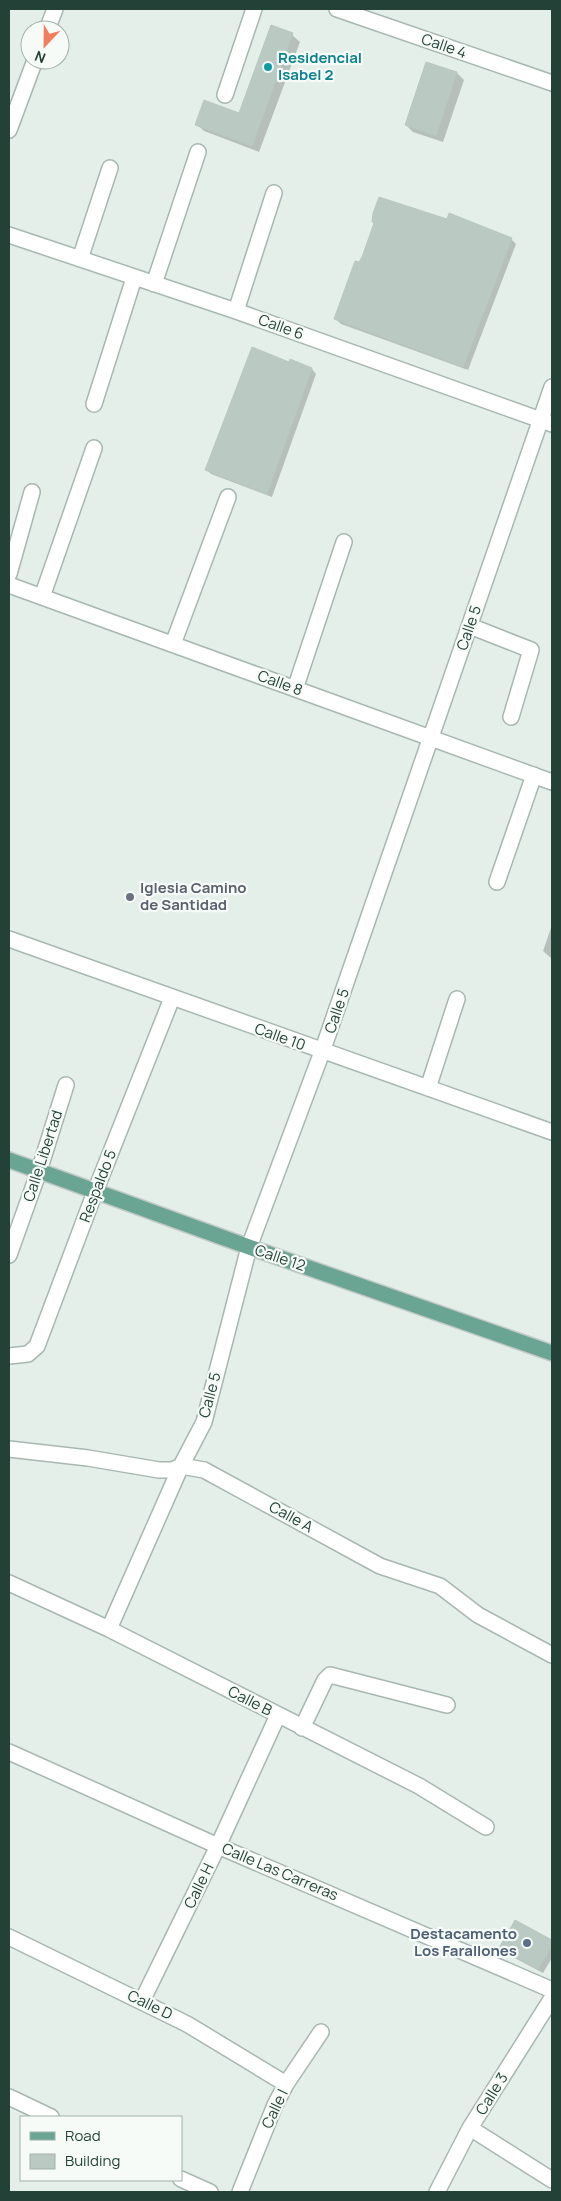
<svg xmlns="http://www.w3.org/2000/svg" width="561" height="2201" font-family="Manrope,sans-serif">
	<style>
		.shadow { fill: #0003 }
		.building { fill: #bbc9c3; stroke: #b8c8c1 }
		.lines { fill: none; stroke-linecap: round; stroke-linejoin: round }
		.minor-casing { stroke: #a7b7b1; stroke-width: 18 }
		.major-casing { stroke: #c2cac7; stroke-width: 18 }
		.minor { stroke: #fff; stroke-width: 15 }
		.major { stroke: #6aa493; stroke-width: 15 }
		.culture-dot { fill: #0f9aa8; stroke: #f6fbf8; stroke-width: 2 }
		.worship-dot { fill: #6b7280; stroke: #f6fbf8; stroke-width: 2 }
		.service-dot { fill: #5c6f8a; stroke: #f6fbf8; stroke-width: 2 }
		.labels { text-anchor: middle; stroke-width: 4.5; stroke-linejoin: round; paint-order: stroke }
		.street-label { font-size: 15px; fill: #244138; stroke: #f6fbf8 }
		.culture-label { font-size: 15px; font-weight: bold; fill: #0d838f; stroke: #f6fbf8; text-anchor: start }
		.worship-label { font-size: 15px; font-weight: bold; fill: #5b616d; stroke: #f6fbf8; text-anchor: start }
		.service-label { font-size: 15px; font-weight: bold; fill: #4e5e75; stroke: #f6fbf8; text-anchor: end }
	</style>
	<rect width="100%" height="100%" fill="#e5efea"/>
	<path class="shadow" d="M 272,27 L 292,35 L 300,42 L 259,152 L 204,131 L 197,124 L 240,115 Z
		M 427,63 L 457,73 L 464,80 L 443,142 L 413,132 L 406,125 Z
		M 511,239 L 516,244 L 468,370 L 341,324 L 336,319 Z
		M 290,363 L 312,369 L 316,374 L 272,497 L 211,474 L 206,469 Z
		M 552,925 L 552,959 L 543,951 Z
		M 516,1922 L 552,1942 L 552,1958 L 543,1973 L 505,1953 L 500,1948 Z"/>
	<path class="building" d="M 271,25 L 293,33 L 252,146 L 195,125 L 204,100 L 239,113 Z
		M 426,62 L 457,72 L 436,136 L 405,125 Z
		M 379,197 L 447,219 L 449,213 L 512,238 L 463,367 L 334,319 L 355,261 L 359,262 L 362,257 L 374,223 L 372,222 L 373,213 Z
		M 252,347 L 289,362 L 290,359 L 312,368 L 267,494 L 205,470 Z
		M 515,1920 L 552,1940 L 552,1946 L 538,1969 L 499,1948 Z"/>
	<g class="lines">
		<defs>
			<path id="minor" d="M 337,9 L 552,83
				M 47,30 L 55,9
				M 225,95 L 254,9
				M 9,130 L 35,60
				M 9,235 L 236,311 L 552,424
				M 80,259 L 110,168
				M 154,284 L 198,152
				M 236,311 L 274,193
				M 94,404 L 134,278
				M 9,574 L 32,492
				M 9,585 L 552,782
				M 42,597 L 94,448
				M 470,626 L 531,650 L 511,717
				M 173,644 L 228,497
				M 295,689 L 344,542
				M 497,882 L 534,775
				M 9,939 L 552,1132
				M 428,1088 L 457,999
				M 9,1255 L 39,1171 L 66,1085
				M 9,1356 L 28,1354 L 37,1346 L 95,1192 L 172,998
				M 9,1449 L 88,1458 L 159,1470 L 172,1470 L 181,1466 L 204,1470 L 380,1566 L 440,1586 L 478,1615 L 552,1655
				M 9,1583 L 109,1629 L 419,1786 L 486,1827
				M 109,1629 L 181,1466 L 204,1422 L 249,1247 L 322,1052 L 552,387
				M 302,1728 L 325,1680 L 330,1675 L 447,1705
				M 9,1752 L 218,1846 L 552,1990
				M 9,1937 L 187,2024 L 286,2084
				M 142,2001 L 218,1846 L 278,1715
				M 9,2097 L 51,2117
				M 470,2128 L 552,2180
				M 181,2179 L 210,2192
				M 240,2192 L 275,2105 L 286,2084 L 321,2032
				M 437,2192 L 470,2128 L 552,1998"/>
			<path id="major" d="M 9,1160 L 249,1247 L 552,1353"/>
		</defs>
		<use href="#minor" class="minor-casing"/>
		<use href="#major" class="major-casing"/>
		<use href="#minor" class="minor"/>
		<use href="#major" class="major"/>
	</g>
	<circle class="culture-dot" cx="268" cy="67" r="5"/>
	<circle class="worship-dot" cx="130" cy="897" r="5"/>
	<circle class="service-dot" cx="527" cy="1943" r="5"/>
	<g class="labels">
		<g class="street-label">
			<text transform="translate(444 46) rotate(19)" y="5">Calle 4</text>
			<text transform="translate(281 327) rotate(20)" y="5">Calle 6</text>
			<text transform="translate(469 628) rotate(-71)" y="5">Calle 5</text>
			<text transform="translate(280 683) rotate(20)" y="5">Calle 8</text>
			<text transform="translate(337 1011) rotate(-71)" y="5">Calle 5</text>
			<text transform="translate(280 1037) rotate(20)" y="5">Calle 10</text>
			<text transform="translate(43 1156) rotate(-72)" y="5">Calle Libertad</text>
			<text transform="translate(98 1186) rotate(-69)" y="5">Respaldo 5</text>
			<text transform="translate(280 1258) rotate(19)" y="5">Calle 12</text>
			<text transform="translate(210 1395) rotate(-75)" y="5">Calle 5</text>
			<text transform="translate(291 1517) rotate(29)" y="5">Calle A</text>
			<text transform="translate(250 1701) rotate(27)" y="5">Calle B</text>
			<text transform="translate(280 1872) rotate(23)" y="5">Calle Las Carreras</text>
			<text transform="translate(199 1886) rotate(-64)" y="5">Calle H</text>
			<text transform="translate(150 2005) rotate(26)" y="5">Calle D</text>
			<text transform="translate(492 2094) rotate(-58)" y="5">Calle 3</text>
			<text transform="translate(275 2109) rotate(-65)" y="5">Calle I</text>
		</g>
		<g class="culture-label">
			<text x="278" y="63">Residencial<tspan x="278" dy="17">Isabel 2</tspan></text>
		</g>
		<g class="worship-label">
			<text x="140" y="893">Iglesia Camino<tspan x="140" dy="17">de Santidad</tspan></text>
		</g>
		<g class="service-label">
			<text x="517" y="1939">Destacamento<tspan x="517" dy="17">Los Farallones</tspan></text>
		</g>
	</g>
	<rect width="561" height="2201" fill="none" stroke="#244138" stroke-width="20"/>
	<rect x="20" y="2116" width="162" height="65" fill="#f6fbf8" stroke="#a2b1ab"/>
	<rect x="30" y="2132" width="25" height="8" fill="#6aa493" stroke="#a2b1ab"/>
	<text x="65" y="2141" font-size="15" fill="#244138">Road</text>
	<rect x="30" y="2154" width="25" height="15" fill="#bbc9c3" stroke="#a2b1ab"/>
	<text x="65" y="2166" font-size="15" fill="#244138">Building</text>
	<g transform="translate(45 45) rotate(202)"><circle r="24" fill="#f6fbf8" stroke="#a2b1ab"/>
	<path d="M0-4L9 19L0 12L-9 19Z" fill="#f37e5f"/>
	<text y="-8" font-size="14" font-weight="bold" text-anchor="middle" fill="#244138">N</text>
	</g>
</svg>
